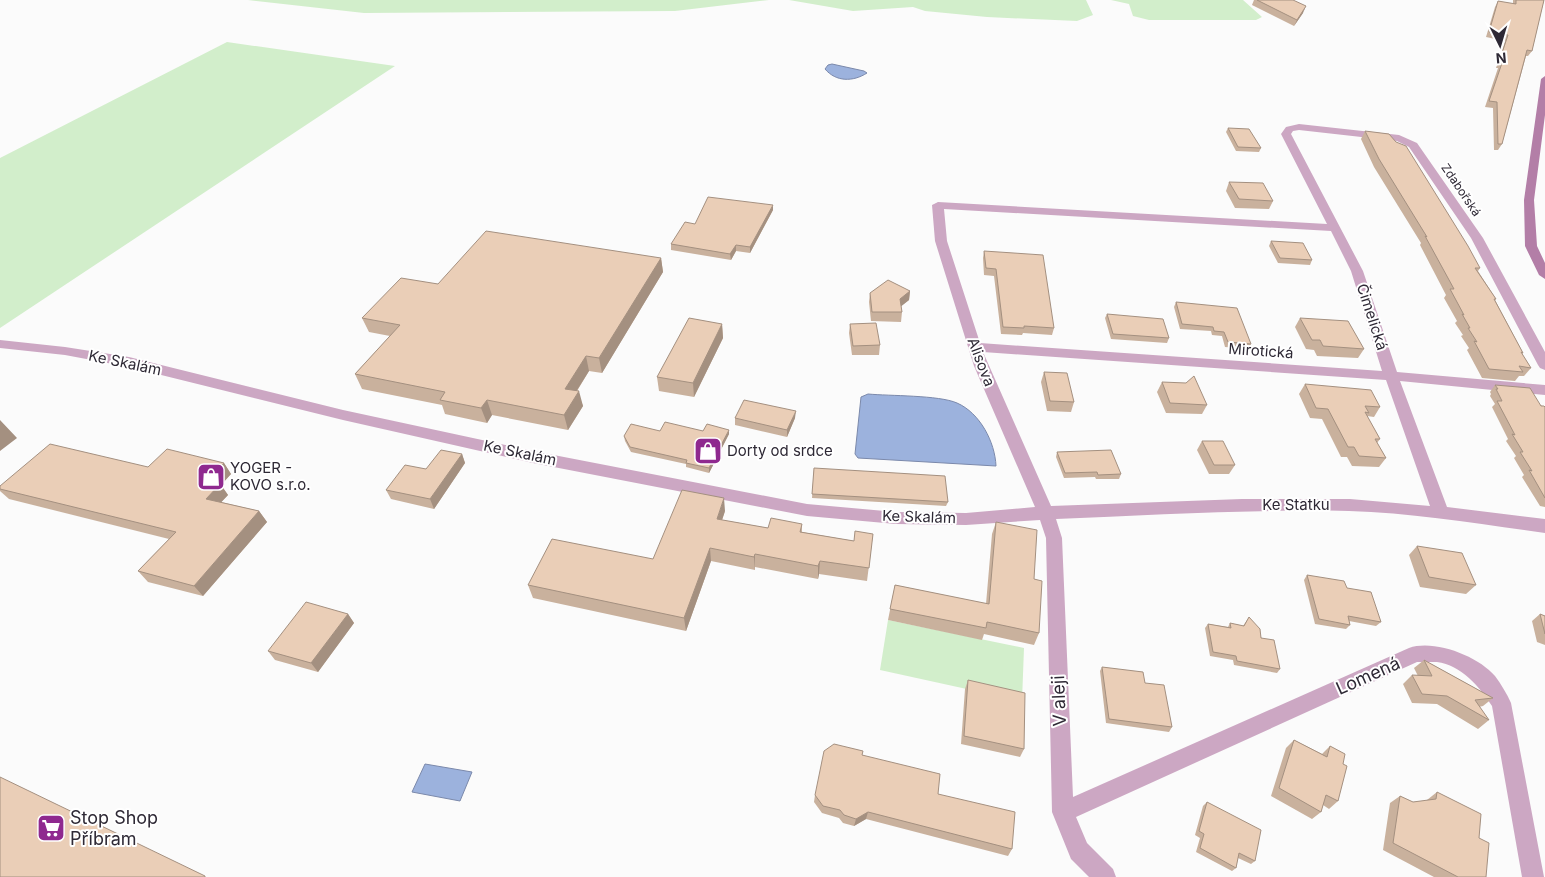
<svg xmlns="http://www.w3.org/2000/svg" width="1545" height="877" font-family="Inter,sans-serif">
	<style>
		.green { fill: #d2eecb }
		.water { fill: #9cb2dd; stroke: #7b89ab }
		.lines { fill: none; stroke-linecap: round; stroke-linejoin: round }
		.street { fill: #cca7c3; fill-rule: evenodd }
		.secondary { fill: #b37ea7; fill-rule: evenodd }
		.wall { fill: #c9b19d }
		.shaded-wall { fill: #a49080 }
		.building { fill: #eaceb7; stroke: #a49080 }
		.labels { text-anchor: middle; stroke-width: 4; stroke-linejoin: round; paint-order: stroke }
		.far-street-label { font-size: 12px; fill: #2e2935; stroke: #fff }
		.street-label { font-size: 15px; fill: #2e2935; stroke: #fff }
		.poi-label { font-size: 15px; fill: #2e2935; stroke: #fff; text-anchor: start }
		.near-street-label { font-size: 18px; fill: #2e2935; stroke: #fff }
		.near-poi-label { font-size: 18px; fill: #2e2935; stroke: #fff; text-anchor: start }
	</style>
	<rect width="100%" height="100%" fill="#fbfbfb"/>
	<path class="green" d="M 248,0 L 769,0 L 675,11 L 364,13 Z
		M 789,0 L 1086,0 L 1093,15 L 1077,21 L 987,17 L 925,11 L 913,7 L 853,11 Z
		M 1111,0 L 1243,0 L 1262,17 L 1256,20 L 1149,20 L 1133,16 L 1129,4 Z
		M 227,42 L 395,66 L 0,328 L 0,158 Z
		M 888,620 L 1024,648 L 1022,701 L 880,670 Z"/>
	<path class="water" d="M 832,64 L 864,71 L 867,73 C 853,82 836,82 825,69 L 828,65 Z
		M 868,394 C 889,396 939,395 957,403 C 980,413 995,442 996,466 L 858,458 L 855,454 L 861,397 Z
		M 425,764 L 472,772 L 460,801 L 412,792 Z"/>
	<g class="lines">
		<path class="street" d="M 1299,124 L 1399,135 L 1417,143 L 1483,238 L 1545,352 L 1545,370 L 1540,368 L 1538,365 L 1471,238 L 1409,147 L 1397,141 L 1299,130 L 1293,131 L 1291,134 L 1363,271 L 1397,372 L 1545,385 L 1545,395 L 1400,381 L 1447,507 L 1545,519 L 1545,533 C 1480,524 1414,513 1349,511 C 1251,509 1153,515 1056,519 L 1062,538 L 1073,797 L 1409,648 C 1434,639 1478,656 1495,676 C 1501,684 1507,694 1511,703 L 1544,877 L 1522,877 L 1492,706 C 1480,687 1461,665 1437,662 C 1431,662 1424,662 1417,662 L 1076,817 L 1087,843 L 1113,869 L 1116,877 L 1089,877 L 1071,859 L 1052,812 L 1046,538 L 1040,520 L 966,525 L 896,524 L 807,516 L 533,463 L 343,420 L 129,367 L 65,355 L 0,348 L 0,340 L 65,347 L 129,357 L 343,410 L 533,451 L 807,504 L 896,512 L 966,513 L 1035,507 L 974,366 L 935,241 L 932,205 L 938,202 L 1327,224 L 1281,134 L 1286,127 ZM 944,209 L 1331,231 L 1351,271 L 1382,371 L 980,343 L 947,241 ZM 983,352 L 1386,380 L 1430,506 L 1350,499 L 1242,499 L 1051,506 Z"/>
		<path class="secondary" d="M 1545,76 L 1545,115 L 1534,200 L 1537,246 L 1545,263 L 1545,279 L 1539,275 L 1525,246 L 1524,200 L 1541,79 Z"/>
	</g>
	<path class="wall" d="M 1254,0 L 1293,0 L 1303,13 L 1294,26 L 1252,5 Z
		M 1513,0 L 1544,0 L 1532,51 L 1528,56 L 1526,56 L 1502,144 L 1498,150 L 1494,150 L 1493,108 L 1485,107 L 1498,68 L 1496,68 L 1505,41 L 1486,37 L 1495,7 L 1498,1 L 1513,4 Z
		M 1228,128 L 1261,148 L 1259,152 L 1236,151 L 1226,132 Z
		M 1365,131 L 1480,268 L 1478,271 L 1496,299 L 1495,300 L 1523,353 L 1522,354 L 1531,368 L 1524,376 L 1519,376 L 1515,381 L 1482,378 L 1467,350 L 1469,348 L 1461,336 L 1463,335 L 1455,323 L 1457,321 L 1444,298 L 1446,295 L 1420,245 L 1421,243 L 1374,167 L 1361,139 Z
		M 1229,182 L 1273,201 L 1269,209 L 1235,208 L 1226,191 Z
		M 773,210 L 750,253 L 736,251 L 731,260 L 671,250 L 671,244 L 695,224 Z
		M 1271,241 L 1312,260 L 1310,265 L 1278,263 L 1269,246 Z
		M 984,251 L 1054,328 L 1052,335 L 1023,333 L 1022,335 L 1001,334 L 994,276 L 984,275 L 983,258 Z
		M 661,258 L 663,272 L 602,373 L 589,371 L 577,391 L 583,406 L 568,430 L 492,415 L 487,423 L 445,414 L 442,405 L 362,389 L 355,374 L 390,336 L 369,332 L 362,318 L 438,284 Z
		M 910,291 L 909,300 L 901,306 L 902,312 L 901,322 L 871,321 L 869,302 L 870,293 Z
		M 1176,302 L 1251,344 L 1248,349 L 1225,347 L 1222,336 L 1212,335 L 1211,331 L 1180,329 L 1174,307 Z
		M 1107,314 L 1169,338 L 1167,343 L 1111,339 L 1105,318 Z
		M 1300,318 L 1364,349 L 1358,358 L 1317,356 L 1314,350 L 1306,349 L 1295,327 Z
		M 722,324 L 723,338 L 694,397 L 659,391 L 657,377 Z
		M 850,324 L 880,345 L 879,355 L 852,355 L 849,333 Z
		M 1044,372 L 1074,402 L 1071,412 L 1047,411 L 1041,382 Z
		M 1162,382 L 1207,405 L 1202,414 L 1166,413 L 1157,392 Z
		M 1305,384 L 1380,407 L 1374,417 L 1367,416 L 1380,439 L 1377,443 L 1386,458 L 1379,467 L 1352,466 L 1347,457 L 1341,457 L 1322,419 L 1310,418 L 1299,394 Z
		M 1495,385 L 1545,407 L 1545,507 L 1540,506 L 1522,477 L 1524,475 L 1514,458 L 1516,456 L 1506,441 L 1508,439 L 1492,407 L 1495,404 L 1490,396 L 1491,394 L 1490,392 Z
		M 735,418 L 795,418 L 787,437 L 735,425 Z
		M 660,431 L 703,431 L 729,434 L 709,473 L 686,467 L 686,464 L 631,452 L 625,441 L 624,436 Z
		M 1202,441 L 1235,465 L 1229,474 L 1209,474 L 1197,450 Z
		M 1057,452 L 1121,474 L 1119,479 L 1096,479 L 1095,477 L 1064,478 L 1056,457 Z
		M 462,454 L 465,463 L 434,509 L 391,499 L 386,490 L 426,469 Z
		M 224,463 L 231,474 L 221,485 L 228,495 L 221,502 L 259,511 L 267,522 L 203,596 L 148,582 L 138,571 L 169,539 L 9,499 L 0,491 L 0,486 L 148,467 Z
		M 814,468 L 948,502 L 946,506 L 812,498 Z
		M 725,511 L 722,520 L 768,528 L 802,524 L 802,532 L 854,541 L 873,534 L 867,581 L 819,574 L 818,579 L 755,567 L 755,570 L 711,561 L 686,631 L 533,598 L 528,585 L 653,559 Z
		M 996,522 L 1034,579 L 1039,633 L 1034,645 L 984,634 L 982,640 L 888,620 L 895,585 L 986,604 L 992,534 Z
		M 1417,546 L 1476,585 L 1466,594 L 1420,587 L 1409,555 Z
		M 1307,575 L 1347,588 L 1381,622 L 1376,626 L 1349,621 L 1350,625 L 1346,629 L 1315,624 L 1304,580 Z
		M 348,614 L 354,623 L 318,672 L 275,660 L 268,651 Z
		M 1540,614 L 1545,616 L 1545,645 L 1537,642 L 1532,621 Z
		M 1249,617 L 1280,669 L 1277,673 L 1234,665 L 1233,660 L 1210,656 L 1205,628 L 1208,624 L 1228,627 L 1230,623 L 1243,626 Z
		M 1424,660 L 1493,698 L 1483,706 L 1479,707 L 1489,720 L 1478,729 L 1437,704 L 1412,703 L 1403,684 L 1412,675 L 1418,676 L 1414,668 Z
		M 1102,667 L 1145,683 L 1172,727 L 1169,732 L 1106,723 L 1100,671 Z
		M 968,680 L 1024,749 L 1020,757 L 961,744 L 965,689 Z
		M 1294,740 L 1322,754 L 1330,746 L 1343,764 L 1338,801 L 1329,809 L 1323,805 L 1321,812 L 1312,819 L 1271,796 L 1286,748 Z
		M 862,755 L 938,794 L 1012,849 L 1008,856 L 866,819 L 854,826 L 843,823 L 839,818 L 822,813 L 814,802 L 815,795 Z
		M 1437,792 L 1479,838 L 1486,877 L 1434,877 L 1383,850 L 1390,803 L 1400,796 L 1413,802 L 1426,801 L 1427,800 Z
		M 1207,802 L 1255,861 L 1251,864 L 1238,858 L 1236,868 L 1232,871 L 1196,852 L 1200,838 L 1195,835 L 1203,806 Z"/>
	<path class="shaded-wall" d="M 1306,6 L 1303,13 L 1294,26 L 1297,20 Z
		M 773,205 L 773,210 L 750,253 L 750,247 Z
		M 736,245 L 736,251 L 731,260 L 730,254 Z
		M 661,258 L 663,272 L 602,373 L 599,358 Z
		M 910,291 L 909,300 L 899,308 L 900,299 Z
		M 722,324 L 723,338 L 694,397 L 693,383 Z
		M 586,356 L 589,371 L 569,403 L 565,389 Z
		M 579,391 L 583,406 L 568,430 L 564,415 Z
		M 487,400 L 492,415 L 487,423 L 481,408 Z
		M 796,411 L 795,418 L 787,437 L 787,430 Z
		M 0,420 L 17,438 L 0,451 Z
		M 729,430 L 729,434 L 709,473 L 709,468 Z
		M 462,454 L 465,463 L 434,509 L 430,499 Z
		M 224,463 L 231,474 L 221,485 L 228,495 L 214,510 L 206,499 L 206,481 Z
		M 724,498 L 725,511 L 718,532 L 717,519 Z
		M 259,511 L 267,522 L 203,596 L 194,586 Z
		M 710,548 L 711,561 L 686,631 L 684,618 Z
		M 755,554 L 755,570 L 754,557 Z
		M 820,561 L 819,574 L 818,579 L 818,566 Z
		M 348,614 L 354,623 L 318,672 L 311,663 Z
		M 868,812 L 866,819 L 854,826 L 856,819 Z"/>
	<path class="building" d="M 1257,0 L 1293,0 L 1306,6 L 1297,20 Z
		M 1516,0 L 1544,0 L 1532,51 L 1527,50 L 1502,144 L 1498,144 L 1497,102 L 1489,101 L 1502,63 L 1499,62 L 1508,35 L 1489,32 L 1498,1 L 1516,4 Z
		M 1228,128 L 1249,129 L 1261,148 L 1238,147 Z
		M 1365,131 L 1389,134 L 1396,142 L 1406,146 L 1468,246 L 1480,268 L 1475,268 L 1496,299 L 1494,299 L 1523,353 L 1521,352 L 1531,368 L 1519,366 L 1523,372 L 1489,369 L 1474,341 L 1477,342 L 1468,328 L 1470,328 L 1462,314 L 1464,315 L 1450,289 L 1454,289 L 1425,236 L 1427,237 L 1379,159 Z
		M 1229,182 L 1263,183 L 1273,201 L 1239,199 Z
		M 708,197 L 773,205 L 750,247 L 736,245 L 730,254 L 671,244 L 685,222 L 695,224 Z
		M 486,231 L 661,258 L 599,358 L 586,356 L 565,389 L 579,391 L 564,415 L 487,400 L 481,408 L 440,400 L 445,392 L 355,374 L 400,325 L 362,318 L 401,278 L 438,284 Z
		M 1271,241 L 1303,243 L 1312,260 L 1280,258 Z
		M 984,251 L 1043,255 L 1054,328 L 1024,326 L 1024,328 L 1003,327 L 996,269 L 986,268 Z
		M 888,280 L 910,291 L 900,299 L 902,312 L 872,312 L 870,293 Z
		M 1176,302 L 1237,308 L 1251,344 L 1228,342 L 1224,332 L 1214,331 L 1213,327 L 1182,324 Z
		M 1107,314 L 1163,319 L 1169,338 L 1113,334 Z
		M 689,318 L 722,324 L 693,383 L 657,377 Z
		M 1300,318 L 1348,321 L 1364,349 L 1323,346 L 1320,340 L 1312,340 Z
		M 876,323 L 880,345 L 853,346 L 850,324 Z
		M 1044,372 L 1067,373 L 1074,402 L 1050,401 Z
		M 1194,376 L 1207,405 L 1170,403 L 1162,382 L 1186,383 Z
		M 1305,384 L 1371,390 L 1380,407 L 1365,406 L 1369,413 L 1365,412 L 1380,439 L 1375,439 L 1386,458 L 1359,456 L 1354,447 L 1348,447 L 1328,409 L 1316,408 Z
		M 1495,385 L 1530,388 L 1541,406 L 1544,406 L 1545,407 L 1545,498 L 1529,470 L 1532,471 L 1520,452 L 1523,452 L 1512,434 L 1515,435 L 1497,401 L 1502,401 L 1496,389 L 1498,389 Z
		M 744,400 L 796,411 L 787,430 L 735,418 Z
		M 665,422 L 703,431 L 707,424 L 729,430 L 709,468 L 686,463 L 687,460 L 630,447 L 624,436 L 631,424 L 660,431 Z
		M 1202,441 L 1223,441 L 1235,465 L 1214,465 Z
		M 50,444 L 148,467 L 167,449 L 224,463 L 206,481 L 220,484 L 206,499 L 259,511 L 194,586 L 138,571 L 176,532 L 0,489 L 0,486 Z
		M 441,450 L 462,454 L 430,499 L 386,490 L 405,465 L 426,469 Z
		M 1111,450 L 1121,474 L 1098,475 L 1097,472 L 1065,473 L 1057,452 Z
		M 814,468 L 945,476 L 948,502 L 812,494 Z
		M 682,490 L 724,498 L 717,519 L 768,528 L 771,518 L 802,524 L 800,532 L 854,541 L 855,531 L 873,534 L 869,568 L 820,561 L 818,566 L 755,554 L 754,557 L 710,548 L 684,618 L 528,585 L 552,539 L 653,559 Z
		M 996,522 L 1037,530 L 1034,579 L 1042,581 L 1039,633 L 987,622 L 986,628 L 890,609 L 895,585 L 989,604 Z
		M 1417,546 L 1462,553 L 1476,585 L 1429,577 Z
		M 1307,575 L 1344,581 L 1347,588 L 1371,592 L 1381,622 L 1348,616 L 1350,625 L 1319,619 Z
		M 306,602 L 348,614 L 311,663 L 268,651 Z
		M 1540,614 L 1545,616 L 1545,634 Z
		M 1249,617 L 1260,629 L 1261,638 L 1274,640 L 1280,669 L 1237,661 L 1236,656 L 1213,652 L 1208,624 L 1231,628 L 1230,623 L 1244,626 Z
		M 1424,660 L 1493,698 L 1475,700 L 1489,720 L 1447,696 L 1422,694 L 1412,675 L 1432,676 Z
		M 1102,667 L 1143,672 L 1145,683 L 1164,685 L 1172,727 L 1109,719 Z
		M 968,680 L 1025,693 L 1024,749 L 964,736 Z
		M 1294,740 L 1327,757 L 1330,746 L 1345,754 L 1343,764 L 1347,766 L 1338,801 L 1326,795 L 1321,812 L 1279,788 Z
		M 834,744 L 863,751 L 862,755 L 940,774 L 938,794 L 1015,812 L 1012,849 L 868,812 L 856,819 L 844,815 L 840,810 L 823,806 L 815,795 L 824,751 Z
		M 0,777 L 205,876 L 205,877 L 0,877 Z
		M 1437,792 L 1481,814 L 1479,838 L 1489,843 L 1486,877 L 1458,877 L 1393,843 L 1400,796 L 1413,802 L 1436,799 Z
		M 1207,802 L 1261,830 L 1255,861 L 1239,853 L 1236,868 L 1200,848 L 1204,834 L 1199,831 Z"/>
	<defs>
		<symbol id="shop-square" viewBox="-11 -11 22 22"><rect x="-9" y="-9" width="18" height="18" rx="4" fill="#8f298f" stroke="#fff"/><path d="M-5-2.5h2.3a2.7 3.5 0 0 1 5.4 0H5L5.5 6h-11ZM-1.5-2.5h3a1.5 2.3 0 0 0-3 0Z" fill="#fff"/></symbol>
		<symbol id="supermarket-square" viewBox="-11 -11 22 22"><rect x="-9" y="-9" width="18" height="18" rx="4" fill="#8f298f" stroke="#fff"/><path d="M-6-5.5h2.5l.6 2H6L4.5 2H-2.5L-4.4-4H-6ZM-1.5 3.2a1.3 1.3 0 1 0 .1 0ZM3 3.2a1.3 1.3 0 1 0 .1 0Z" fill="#fff"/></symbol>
	</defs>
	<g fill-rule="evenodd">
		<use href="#shop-square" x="692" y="435" width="32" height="32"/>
		<use href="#shop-square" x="195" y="461" width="32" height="32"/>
		<use href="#supermarket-square" x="35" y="812" width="32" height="32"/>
	</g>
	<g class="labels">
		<g class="far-street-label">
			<text transform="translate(1461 190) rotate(56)" y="4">Zdabořská</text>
		</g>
		<g class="street-label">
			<text transform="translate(1372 317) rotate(72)" y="5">Čimelická</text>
			<text transform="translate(1261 351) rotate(4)" y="5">Mirotická</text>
			<text transform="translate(981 362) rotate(69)" y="5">Alisova</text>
			<text transform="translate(125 363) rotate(12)" y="5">Ke Skalám</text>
			<text transform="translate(520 453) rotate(12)" y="5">Ke Skalám</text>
			<text x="1296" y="510">Ke Statku</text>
			<text transform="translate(919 517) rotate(2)" y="5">Ke Skalám</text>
		</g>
		<g class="poi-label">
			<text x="727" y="456">Dorty od srdce</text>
			<text x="230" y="473">YOGER -<tspan x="230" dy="17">KOVO s.r.o.</tspan></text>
		</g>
		<g class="near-street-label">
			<text transform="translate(1368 676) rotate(-24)" y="6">Lomená</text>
			<text transform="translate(1059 701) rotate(-92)" y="6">V aleji</text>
		</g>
		<g class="near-poi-label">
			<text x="70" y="824">Stop Shop<tspan x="70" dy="21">Příbram</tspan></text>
		</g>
	</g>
	<g transform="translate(1500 45) rotate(175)" stroke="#ffffff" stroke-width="4" paint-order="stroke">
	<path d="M0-4L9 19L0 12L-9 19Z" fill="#2e2935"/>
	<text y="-8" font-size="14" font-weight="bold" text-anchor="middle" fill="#2e2935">N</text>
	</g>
</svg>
